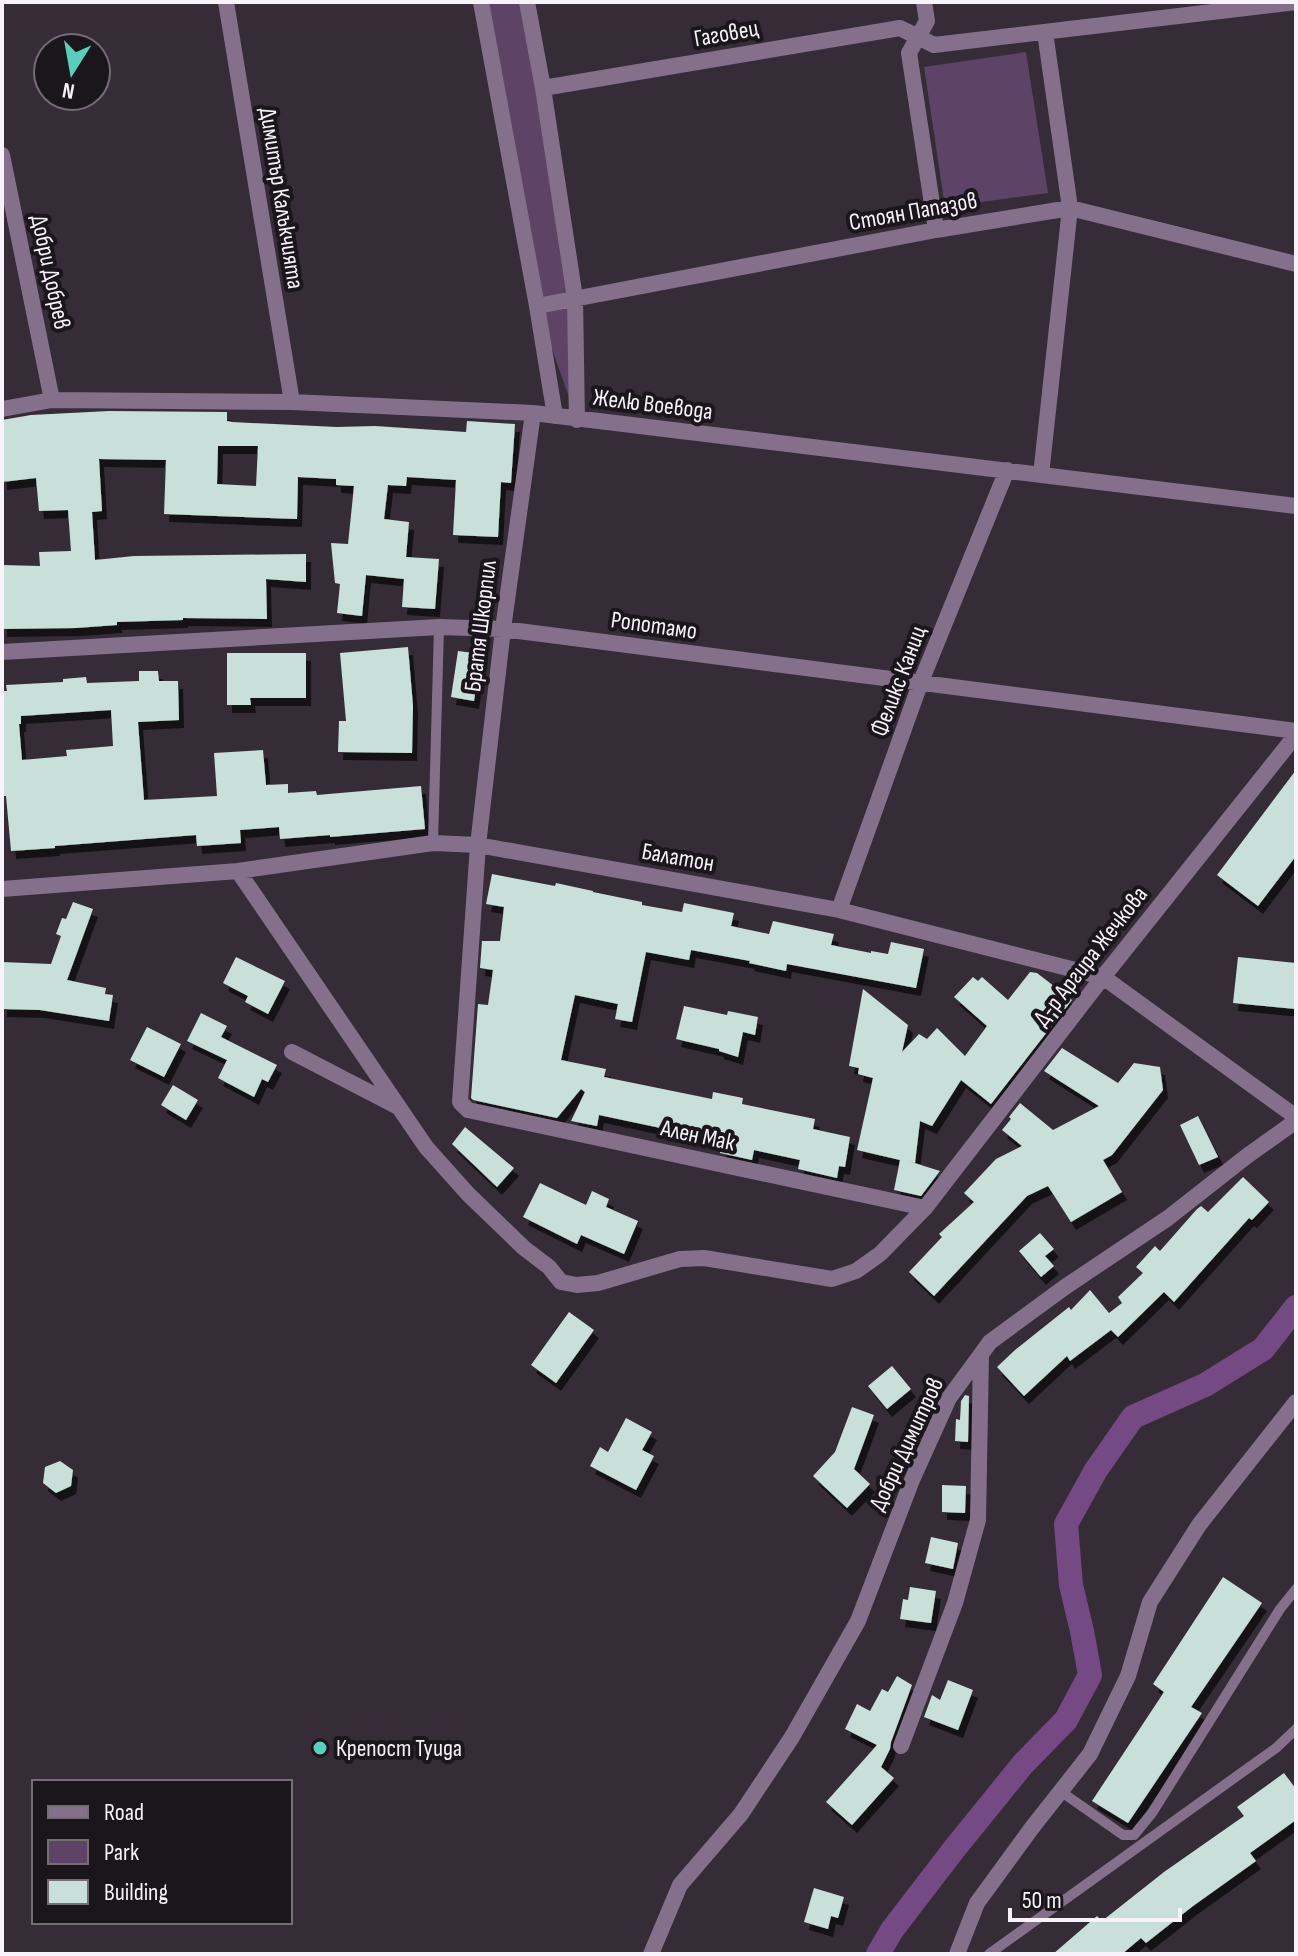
<svg xmlns="http://www.w3.org/2000/svg" width="1298" height="1956" font-family="'Sofia Sans Condensed',sans-serif">
	<style>
		.green { fill: #5d4466 }
		.lines { fill: none; stroke-linecap: round; stroke-linejoin: round }
		.canal { stroke: #754a84; stroke-width: 24 }
		.building { fill: #c8dfda; fill-rule: evenodd; filter: url(#shadow) }
		.lane { stroke: #84708b; stroke-width: 10 }
		.street { stroke: #84708b; stroke-width: 16 }
		.poi-dot { fill: #5acebc; stroke: #1a161b; stroke-width: 3 }
		.labels { text-anchor: middle; stroke-width: 8; stroke-linejoin: round; paint-order: stroke }
		.street-label { font-size: 24px; fill: #f8f2fa; stroke: #1a161b }
		.poi-label { font-size: 24px; fill: #f8f2fa; stroke: #1a161b; text-anchor: start }
	</style>
	<defs>
		<filter id="shadow"><feDropShadow dx="5" dy="8" stdDeviation="0" flood-color="#0009"/></filter>
	</defs>
	<rect width="100%" height="100%" fill="#352c38"/>
	<path class="green" d="M 481,2 L 527,2 L 575,298 L 577,420 L 537,306 Z
		M 1026,52 L 1048,193 L 945,207 L 924,67 Z"/>
	<g class="lines">
		<path class="canal" d="M 878,1954 L 892,1930 L 955,1848 L 1023,1764 L 1066,1720 L 1090,1675 L 1082,1631 L 1071,1585 L 1066,1524 L 1096,1470 L 1133,1417 L 1205,1385 L 1263,1349 L 1296,1307"/>
	</g>
	<path class="building" d="M 109,411 L 227,412 L 227,421 L 232,422 L 337,427 L 375,426 L 466,432 L 467,421 L 515,424 L 511,483 L 501,482 L 498,537 L 453,535 L 456,480 L 407,477 L 406,486 L 388,485 L 384,519 L 409,522 L 406,557 L 439,559 L 435,609 L 402,607 L 404,579 L 366,575 L 362,616 L 337,613 L 340,584 L 335,583 L 331,543 L 348,544 L 354,486 L 336,485 L 336,479 L 298,477 L 297,519 L 164,514 L 166,460 L 99,459 L 102,511 L 92,512 L 95,560 L 134,556 L 306,554 L 306,582 L 266,579 L 267,619 L 183,618 L 183,620 L 117,622 L 117,625 L 76,628 L 2,629 L 2,565 L 40,566 L 39,552 L 71,551 L 68,510 L 39,511 L 36,478 L 2,482 L 2,420 L 31,415 ZM 218,446 L 258,446 L 256,486 L 217,484 Z
		M 408,647 L 413,706 L 412,753 L 338,752 L 339,721 L 346,721 L 340,653 Z
		M 458,651 L 481,654 L 474,701 L 451,697 Z
		M 227,653 L 306,653 L 306,698 L 250,698 L 251,705 L 227,705 Z
		M 139,671 L 158,671 L 159,681 L 178,681 L 179,720 L 138,722 L 144,800 L 217,796 L 214,753 L 263,750 L 266,785 L 288,784 L 288,793 L 316,791 L 317,795 L 421,786 L 425,829 L 330,837 L 330,835 L 280,839 L 279,827 L 240,830 L 241,843 L 197,846 L 196,835 L 55,846 L 55,848 L 11,851 L 6,796 L 2,796 L 2,691 L 7,691 L 6,685 L 63,682 L 63,679 L 86,677 L 87,683 L 139,681 ZM 111,710 L 113,746 L 66,750 L 67,756 L 22,760 L 19,724 L 21,724 L 21,716 Z
		M 1296,770 L 1296,856 L 1258,906 L 1217,875 Z
		M 492,874 L 555,886 L 556,883 L 593,891 L 593,892 L 642,902 L 642,905 L 682,912 L 684,903 L 734,913 L 731,926 L 769,934 L 773,921 L 834,934 L 831,945 L 871,953 L 871,951 L 888,954 L 891,942 L 924,949 L 916,988 L 787,964 L 786,971 L 749,963 L 750,961 L 691,950 L 689,960 L 646,952 L 632,1022 L 615,1019 L 618,1004 L 575,995 L 561,1060 L 606,1069 L 604,1077 L 712,1099 L 713,1092 L 743,1098 L 742,1104 L 815,1119 L 813,1129 L 850,1137 L 845,1167 L 839,1166 L 837,1178 L 798,1169 L 800,1160 L 754,1150 L 752,1160 L 720,1153 L 722,1145 L 702,1140 L 703,1137 L 599,1115 L 597,1126 L 571,1121 L 585,1092 L 581,1089 L 557,1118 L 473,1100 L 471,1098 L 478,1004 L 488,1005 L 493,970 L 480,968 L 482,941 L 500,941 L 504,907 L 486,904 Z
		M 73,902 L 93,909 L 67,980 L 106,988 L 105,994 L 113,995 L 109,1021 L 40,1010 L 2,1009 L 2,962 L 51,964 L 61,936 L 56,934 L 62,918 L 66,919 Z
		M 236,957 L 285,981 L 268,1014 L 245,1002 L 248,996 L 223,983 Z
		M 1238,957 L 1296,963 L 1296,1009 L 1233,1003 Z
		M 1030,972 L 1037,973 L 1072,1000 L 991,1104 L 961,1080 L 932,1126 L 920,1121 L 915,1163 L 905,1160 L 940,1171 L 921,1196 L 894,1190 L 900,1160 L 857,1150 L 873,1078 L 858,1074 L 859,1068 L 849,1066 L 863,989 L 908,1025 L 902,1052 L 919,1034 L 927,1039 L 937,1028 L 965,1056 L 987,1026 L 954,997 L 973,977 L 978,981 L 982,977 L 1008,1000 Z
		M 684,1006 L 727,1015 L 728,1011 L 758,1017 L 755,1035 L 743,1032 L 738,1057 L 719,1051 L 719,1049 L 676,1039 Z
		M 201,1013 L 227,1026 L 221,1037 L 277,1065 L 268,1082 L 262,1079 L 254,1097 L 218,1078 L 227,1060 L 187,1041 Z
		M 147,1027 L 181,1044 L 164,1077 L 130,1060 Z
		M 1062,1048 L 1118,1083 L 1134,1063 L 1160,1067 L 1163,1090 L 1112,1155 L 1103,1160 L 1122,1192 L 1071,1222 L 1048,1186 L 1027,1196 L 934,1296 L 909,1272 L 942,1237 L 939,1234 L 974,1202 L 964,1193 L 996,1159 L 1022,1146 L 1002,1130 L 1011,1119 L 1009,1117 L 1020,1103 L 1053,1130 L 1099,1106 L 1044,1071 Z
		M 173,1085 L 198,1100 L 186,1120 L 161,1105 Z
		M 1198,1116 L 1218,1157 L 1199,1165 L 1180,1125 Z
		M 465,1127 L 514,1168 L 497,1187 L 452,1144 Z
		M 1243,1177 L 1269,1202 L 1252,1220 L 1249,1218 L 1174,1302 L 1164,1292 L 1118,1337 L 1111,1330 L 1070,1361 L 1067,1356 L 1024,1396 L 997,1367 L 1015,1350 L 1069,1307 L 1071,1310 L 1090,1290 L 1109,1313 L 1122,1303 L 1118,1297 L 1143,1273 L 1136,1267 L 1155,1246 L 1160,1251 L 1197,1209 L 1201,1206 L 1208,1212 Z
		M 540,1183 L 586,1205 L 592,1191 L 609,1199 L 606,1207 L 638,1221 L 624,1254 L 581,1235 L 577,1244 L 523,1217 Z
		M 1040,1233 L 1054,1249 L 1045,1256 L 1054,1266 L 1041,1277 L 1019,1251 Z
		M 569,1312 L 594,1330 L 556,1383 L 531,1365 Z
		M 892,1366 L 911,1389 L 887,1409 L 868,1386 Z
		M 965,1395 L 969,1396 L 968,1442 L 955,1441 L 956,1419 L 960,1420 L 961,1401 Z
		M 852,1407 L 874,1415 L 854,1469 L 870,1484 L 847,1508 L 813,1476 L 835,1452 Z
		M 626,1418 L 652,1432 L 642,1450 L 654,1456 L 636,1490 L 590,1466 L 600,1447 L 608,1452 Z
		M 60,1461 L 73,1470 L 71,1486 L 56,1493 L 43,1483 L 45,1467 Z
		M 942,1485 L 966,1486 L 965,1513 L 942,1512 Z
		M 931,1537 L 958,1543 L 953,1569 L 925,1563 Z
		M 1223,1577 L 1262,1603 L 1191,1707 L 1202,1713 L 1128,1823 L 1092,1801 L 1164,1692 L 1153,1684 Z
		M 910,1587 L 936,1591 L 931,1623 L 900,1619 L 903,1599 L 908,1600 Z
		M 897,1676 L 912,1685 L 891,1742 L 890,1749 L 881,1767 L 894,1778 L 852,1825 L 826,1802 L 877,1745 L 845,1729 L 857,1704 L 870,1711 L 882,1689 L 888,1692 Z
		M 948,1680 L 973,1690 L 958,1730 L 924,1717 L 932,1695 L 940,1700 Z
		M 1284,1773 L 1296,1789 L 1296,1820 L 1250,1853 L 1256,1861 L 1193,1906 L 1146,1943 L 1141,1938 L 1122,1954 L 1053,1954 L 1097,1916 L 1102,1921 L 1164,1872 L 1244,1816 L 1237,1807 Z
		M 814,1888 L 844,1897 L 838,1918 L 831,1916 L 828,1929 L 804,1922 Z"/>
	<g class="lines">
		<path class="lane" d="M 433,843 L 439,627
			M 1060,1791 L 1123,1835 L 1134,1835 L 1152,1813 L 1280,1609 L 1296,1589
			M 989,1954 L 1276,1748 L 1296,1729"/>
		<path class="street" d="M 226,2 L 292,402
			M 481,2 L 537,306 L 555,416
			M 527,2 L 543,88 L 575,298 L 577,420
			M 924,2 L 927,21 L 909,53 L 936,230
			M 543,88 L 900,28 L 934,45 L 1296,2
			M 2,155 L 52,400
			M 537,306 L 936,230 L 1070,208 L 1296,264
			M 2,409 L 52,400 L 292,402 L 533,413 L 1296,506
			M 533,413 L 503,629 L 478,845 L 460,1102 L 468,1110 L 925,1208
			M 1041,475 L 1070,208 L 1045,32
			M 2,652 L 439,627 L 503,629 L 1296,731
			M 238,871 L 426,1147 L 468,1194 L 524,1248 L 549,1267 L 561,1282 L 577,1285 L 598,1283 L 680,1259 L 704,1258 L 832,1279 L 856,1271 L 880,1254 L 925,1208 L 1103,977 L 1296,735
			M 2,889 L 238,871 L 433,843 L 478,845 L 839,910 L 1103,977 L 1296,1117
			M 839,910 L 920,684 L 1007,470
			M 292,1052 L 398,1107
			M 901,1746 L 955,1603 L 978,1520 L 981,1355
			M 651,1954 L 680,1885 L 741,1814 L 792,1737 L 858,1621 L 912,1480 L 949,1398 L 990,1342 L 1065,1287 L 1168,1218 L 1247,1156 L 1296,1121
			M 957,1954 L 977,1903 L 1031,1829 L 1090,1754 L 1128,1676 L 1150,1602 L 1199,1525 L 1296,1402"/>
	</g>
	<circle class="poi-dot" cx="320" cy="1748" r="8"/>
	<g class="labels">
		<g class="street-label">
			<text transform="translate(726 33) rotate(-10)" y="8">Гаговец</text>
			<text transform="translate(282 198) rotate(81)" y="8">Димитър Калъкчията</text>
			<text transform="translate(913 211) rotate(-10)" y="8">Стоян Папазов</text>
			<text transform="translate(51 272) rotate(78)" y="8">Добри Добрев</text>
			<text transform="translate(653 404) rotate(7)" y="8">Желю Воевода</text>
			<text transform="translate(654 625) rotate(8)" y="8">Ропотамо</text>
			<text transform="translate(480 626) rotate(-83)" y="8">Братя Шкорпил</text>
			<text transform="translate(898 681) rotate(-69)" y="8">Феликс Каниц</text>
			<text transform="translate(678 857) rotate(10)" y="8">Балатон</text>
			<text transform="translate(1090 956) rotate(-52)" y="8">Д-р Аргира Жечкова</text>
			<text transform="translate(698 1135) rotate(12)" y="8">Ален Мак</text>
			<text transform="translate(906 1444) rotate(-65)" y="8">Добри Димитров</text>
		</g>
		<g class="poi-label">
			<text x="336" y="1756">Крепост Туида</text>
		</g>
	</g>
	<rect width="1298" height="1956" fill="none" stroke="#f8f2fa" stroke-width="8"/>
	<rect x="32" y="1780" width="260" height="144" fill="#1a161b" stroke="#736e74" stroke-width="2"/>
	<rect x="48" y="1806" width="40" height="12" fill="#84708b" stroke="#736e74" stroke-width="2"/>
	<text x="104" y="1820" font-size="24" fill="#f8f2fa">Road</text>
	<rect x="48" y="1840" width="40" height="24" fill="#5d4466" stroke="#736e74" stroke-width="2"/>
	<text x="104" y="1860" font-size="24" fill="#f8f2fa">Park</text>
	<rect x="48" y="1880" width="40" height="24" fill="#c8dfda" stroke="#736e74" stroke-width="2"/>
	<text x="104" y="1900" font-size="24" fill="#f8f2fa">Building</text>
	<g transform="translate(72 72) rotate(191)"><circle r="38" fill="#1a161b" stroke="#736e74" stroke-width="2"/>
	<path d="M0-6L14 30L0 20L-14 30Z" fill="#5acebc"/>
	<text y="-12" font-size="22" font-weight="bold" text-anchor="middle" fill="#f8f2fa">N</text>
	</g>
	<path d="M1010 1908v12h170v-12" fill="none" stroke="#f8f2fa" stroke-width="4"/>
	<text x="1022" y="1908" font-size="24" fill="#f8f2fa" stroke="#1a161b" stroke-width="6" paint-order="stroke">50 m</text>
</svg>
